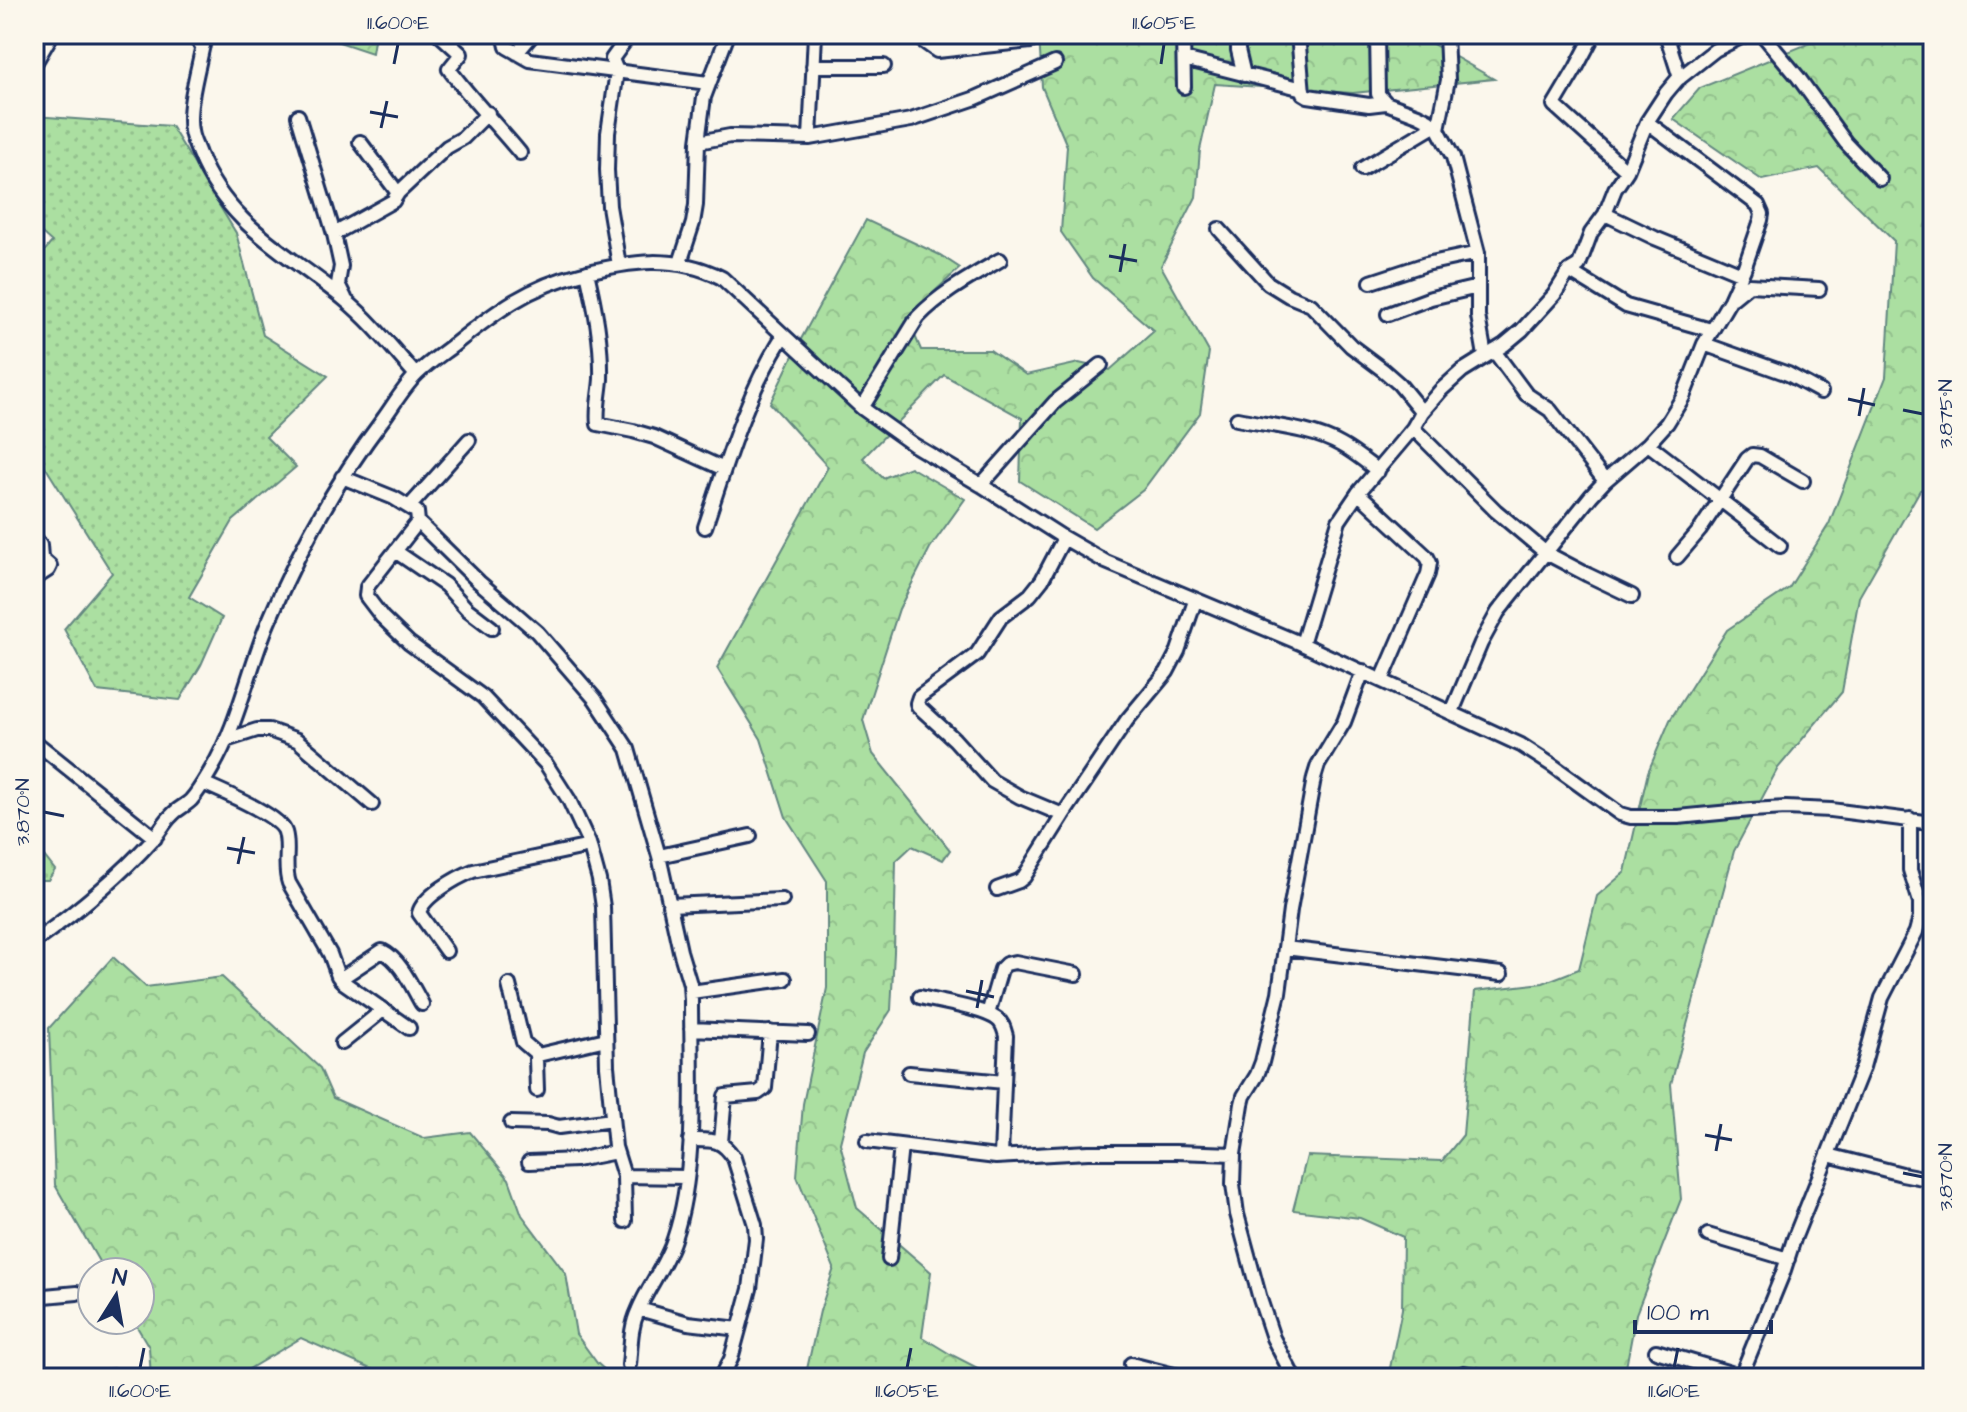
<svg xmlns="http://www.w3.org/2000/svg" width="1967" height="1412" font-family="'Architects Daughter',sans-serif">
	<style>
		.grass { fill: url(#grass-dots); stroke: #638780; stroke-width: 2 }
		.forest { fill: url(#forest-crowns); stroke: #638780; stroke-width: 2 }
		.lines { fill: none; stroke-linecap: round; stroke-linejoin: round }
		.minor-casing { stroke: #1b2f5e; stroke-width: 18 }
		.minor { stroke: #fbf7ec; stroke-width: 12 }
		.ticks { fill: none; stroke: #1b2f5e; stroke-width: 3 }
		.neatline { fill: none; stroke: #1b2f5e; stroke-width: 3 }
		.ticks-label { font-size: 20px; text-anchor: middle; fill: #1b2f5e }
	</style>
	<defs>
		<pattern id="grass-dots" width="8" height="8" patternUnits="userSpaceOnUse" patternTransform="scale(2)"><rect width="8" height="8" fill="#abdfa1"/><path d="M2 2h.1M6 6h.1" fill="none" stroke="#93c08d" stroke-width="1.8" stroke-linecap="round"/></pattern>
		<pattern id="forest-crowns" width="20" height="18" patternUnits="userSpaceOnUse" patternTransform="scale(2)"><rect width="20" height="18" fill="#abdfa1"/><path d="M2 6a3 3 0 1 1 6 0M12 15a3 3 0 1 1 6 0" fill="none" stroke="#93c08d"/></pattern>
	</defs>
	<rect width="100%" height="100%" fill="#fbf7ec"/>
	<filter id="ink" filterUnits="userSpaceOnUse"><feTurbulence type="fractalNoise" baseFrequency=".0125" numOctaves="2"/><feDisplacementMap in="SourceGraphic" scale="16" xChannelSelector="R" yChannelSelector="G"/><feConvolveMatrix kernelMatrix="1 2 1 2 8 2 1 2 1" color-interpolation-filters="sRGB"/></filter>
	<g filter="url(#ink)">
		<path class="grass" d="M 34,116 L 171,126 L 236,233 L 263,335 L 328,376 L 266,437 L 296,467 L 233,521 L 189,597 L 222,618 L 201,665 L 180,700 L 97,691 L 64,629 L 112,573 L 34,449 L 34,263 L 52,242 L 34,226 Z
			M 34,843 L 55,870 L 48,880 L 36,880 L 34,878 Z"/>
		<path class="forest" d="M 315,34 L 375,34 L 372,53 Z
			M 1039,34 L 1415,34 L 1494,79 L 1353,93 L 1215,84 L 1200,150 L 1196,197 L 1161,266 L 1209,352 L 1200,413 L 1143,490 L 1094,528 L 1020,481 L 1022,418 L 944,375 L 863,458 L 883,478 L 910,467 L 965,499 L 930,548 L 899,609 L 863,720 L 873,754 L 950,850 L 943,860 L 912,846 L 896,861 L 894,952 L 891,1010 L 863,1053 L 840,1143 L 857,1208 L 931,1272 L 922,1337 L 950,1354 L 997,1378 L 805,1378 L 820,1311 L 834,1268 L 797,1176 L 803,1104 L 827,988 L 827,881 L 786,817 L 761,739 L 717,668 L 828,467 L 770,403 L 800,341 L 866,220 L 940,255 L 960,268 L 907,317 L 921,350 L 990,350 L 1026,375 L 1079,363 L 1110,370 L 1154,331 L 1093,278 L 1061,232 L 1067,146 L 1042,87 Z
			M 1832,34 L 1933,34 L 1933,485 L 1920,490 L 1859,597 L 1842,692 L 1778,768 L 1734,851 L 1671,1084 L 1681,1199 L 1636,1314 L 1624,1378 L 1388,1378 L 1402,1309 L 1403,1237 L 1360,1218 L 1293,1210 L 1307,1156 L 1442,1161 L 1463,1135 L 1475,991 L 1543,983 L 1579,969 L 1597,896 L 1625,872 L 1648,772 L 1670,720 L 1727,630 L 1789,588 L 1829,524 L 1886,377 L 1894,241 L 1819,168 L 1762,180 L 1673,119 L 1700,88 Z
			M 113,957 L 146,987 L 222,977 L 320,1068 L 333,1098 L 424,1138 L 470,1132 L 509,1179 L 522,1215 L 566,1274 L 576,1334 L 597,1363 L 614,1378 L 391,1378 L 301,1338 L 234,1378 L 151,1378 L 149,1347 L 133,1320 L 140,1320 L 140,1272 L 105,1272 L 55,1185 L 49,1028 Z"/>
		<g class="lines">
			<defs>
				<path id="minor" d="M 190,34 L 203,46
					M 205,34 C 201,60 186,106 191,131 C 192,139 196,146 199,154 C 228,226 288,253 344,299 C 371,321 393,349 416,375
					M 439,34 L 461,54 L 449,69 C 470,98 496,124 520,153
					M 504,34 L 507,47 L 530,60 L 708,83
					M 913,34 L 937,51 L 1031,41
					M 1183,34 L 1184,87
					M 1238,34 L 1238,50 L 1244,75
					M 1298,34 L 1303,93 L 1308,96 L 1369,105 L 1386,103
					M 1377,34 L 1378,94 L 1386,103 L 1418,115 L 1428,120 L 1438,129 L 1453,157 L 1478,253 L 1478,316 L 1485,356
					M 1594,34 L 1576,68 L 1554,105 L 1627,171
					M 1666,34 L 1680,78
					M 1762,34 L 1798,77 L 1846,143 L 1880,179
					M 517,53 L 533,34
					M 1184,59 L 1303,89
					M 34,65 L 52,34
					M 813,66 L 884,66
					M 298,116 L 334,234 L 341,266 L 338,284 L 345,298
					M 1438,129 L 1448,80 L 1446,34
					M 810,138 L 815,34
					M 360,142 L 398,193
					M 698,142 L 730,136 L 810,138 L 911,120 L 976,98 L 1055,63
					M 1362,169 L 1434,126
					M 1605,214 L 1655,238 L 1742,274
					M 1219,229 L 1268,283 L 1289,296 L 1311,305 L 1351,346 L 1383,370 L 1399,384 L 1422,412
					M 334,234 L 393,201 L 398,193 L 447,147 L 463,138 L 488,113
					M 680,263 L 693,223 L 696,205 L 698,142 L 704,97 L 728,34
					M 619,265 L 609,206 L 607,170 L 608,133 L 617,71 L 612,59 L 630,34
					M 1569,271 L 1626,306 L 1711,330
					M 587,272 C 595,307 602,343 601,379 C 600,394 596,409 598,424 L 633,431 L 654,437 L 724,469
					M 1371,282 L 1426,264 L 1478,253
					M 1733,298 L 1749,285 L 1819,289
					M 1388,314 L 1431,298 L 1478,287
					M 1704,344 L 1788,374 L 1821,392
					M 1494,351 L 1526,394 L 1550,410 L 1605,481
					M 862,408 L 918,317 C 941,293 971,277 1000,260
					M 1237,419 C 1271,426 1311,428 1341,445 C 1354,452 1366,462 1378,471
					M 1413,428 L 1496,511 L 1546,553 L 1588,575 L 1632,596
					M 1648,444 L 1780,546
					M 342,477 L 394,498 L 417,512 L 418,522 L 479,582 L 537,632 L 595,699 L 628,749 L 659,856 L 680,951 L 690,984 L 691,1000 C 691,1076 698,1167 674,1239 C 666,1265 648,1286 638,1311 C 630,1328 631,1347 629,1365
					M 981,485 L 1055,402 L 1101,365
					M 1358,493 L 1427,557 L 1430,563 L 1428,574 L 1382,680
					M 410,506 L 469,440
					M 418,522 L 367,587 L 366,596 L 382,617 L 409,643 L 483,697 L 546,764 L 569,800 L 589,843 L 599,880 L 603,907 L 607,1066 L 615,1147 L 624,1176 L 625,1221
					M 705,527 C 727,461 746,395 783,336
					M 34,537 L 40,545 L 41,558 L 50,566 L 48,570 L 34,579
					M 395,551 L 445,585 L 467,609 L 492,628
					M 1677,557 L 1700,530 L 1747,459 L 1752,455 L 1760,456 L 1803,481
					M 1302,644 L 1339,521 L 1358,493 L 1413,428 L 1422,412 L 1441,390 L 1462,371 L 1504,345 L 1522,330 L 1554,295 L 1569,271 L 1579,265 L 1591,233 L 1605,214 L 1615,189 L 1627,171 L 1647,122 L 1666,93 L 1677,80 L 1715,50 L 1747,34
					M 1452,712 L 1481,643 L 1498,612 L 1591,496 L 1605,481 L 1648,444 L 1667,423 L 1683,397 L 1704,344 L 1730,300 L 1744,269 L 1761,220 L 1762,214 L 1758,205 L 1647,122
					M 226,740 L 257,730 L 269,730 L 297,740 L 372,804
					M 34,741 L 155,838
					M 203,783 C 220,791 280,815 285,832 C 290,848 283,866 289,883 L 330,954 L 338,976 L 343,982 L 409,1028
					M 1063,815 L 1020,797 L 992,781 L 954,739 L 918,706 L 917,703 L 919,697 L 977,654 L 1001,617 L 1030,595 L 1042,580 L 1064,538
					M 659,856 L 750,836
					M 997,889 L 1019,881 L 1024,877 L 1063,815 L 1127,720 L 1167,672 L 1178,651 L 1195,601
					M 669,905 L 782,900
					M 34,942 C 76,912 119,877 153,839 C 160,832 164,822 172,815 C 177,809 185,806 191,800 C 199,791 205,780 211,770 C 238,725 248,671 268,623 C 298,551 337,480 384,418 C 394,404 404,387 417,374 C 428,363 442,354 455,344 C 495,312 530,286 580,274 C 630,261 674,254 722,278 L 862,408 L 914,445 L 981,485 L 1064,538 L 1106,562 L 1302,644 L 1521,745 L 1552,765 L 1620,814 L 1631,817 L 1678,817 L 1751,810 L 1786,808 L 1831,810 L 1933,823
					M 1285,948 L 1501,974
					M 446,951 L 419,913 C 423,896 458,877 473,871 L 590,846
					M 340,979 L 382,951 C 401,960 412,987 422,1004
					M 509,985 L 523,1042 L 538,1055
					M 691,992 L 785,979
					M 920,997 C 938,1002 983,1008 997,1019 C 1003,1023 1004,1029 1006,1036 L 1001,1156
					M 988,1014 L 1001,969 L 1006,964 L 1015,962 L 1076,974
					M 691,1029 L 808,1034
					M 342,1043 L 383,1010
					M 909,1073 L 1004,1082
					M 537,1090 L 536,1059 L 538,1055 L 606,1039
					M 511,1123 L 548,1124 L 559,1127 L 612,1120
					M 690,1140 C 712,1140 721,1138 734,1158 L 755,1225 L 756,1239 L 750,1289 L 731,1359 L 721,1378
					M 867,1141 L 996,1157 L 1088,1152 L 1176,1152 L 1234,1154
					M 721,1142 L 725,1096 L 758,1093 L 765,1088 L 770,1032
					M 1828,1155 L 1902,1174 L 1933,1180
					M 529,1162 L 576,1160 L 616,1152
					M 624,1176 L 686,1177
					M 1708,1235 L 1788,1259
					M 889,1259 L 901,1146
					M 34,1297 L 77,1293
					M 639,1309 L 688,1323 L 739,1329
					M 1656,1351 L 1747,1378
					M 1131,1364 L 1186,1378
					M 1464,1373 L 1491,1378
					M 86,1378 L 127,1376
					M 1294,1378 L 1273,1338 L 1260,1299 L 1237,1214 L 1233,1184 L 1234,1154 L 1242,1104 L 1244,1096 L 1257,1075 L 1262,1062 L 1279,993 L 1290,910 L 1314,778 L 1318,765 L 1344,722 L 1363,671
					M 1740,1378 L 1783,1273 L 1794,1239 L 1863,1067 L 1882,998 L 1916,932 L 1920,917 L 1920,902 L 1910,870 L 1910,819"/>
			</defs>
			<use href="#minor" class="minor-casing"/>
			<use href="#minor" class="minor"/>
		</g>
	</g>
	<path class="ticks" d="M 394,64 L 398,44M 1161,64 L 1164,44M 370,112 L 398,117M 381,128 L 387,101M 1109,256 L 1137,261M 1120,272 L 1125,244M 1848,399 L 1875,405M 1903,410 L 1923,414M 1859,416 L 1864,388M 44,812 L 64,816M 227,848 L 255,853M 238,864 L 244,837M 966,991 L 994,997M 977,1008 L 982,980M 1705,1135 L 1732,1140M 1716,1151 L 1721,1124M 1903,1173 L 1923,1177M 140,1368 L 144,1348M 907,1368 L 911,1348M 1674,1368 L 1678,1348"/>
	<rect width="1967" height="1412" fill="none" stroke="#fbf7ec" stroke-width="88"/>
	<g transform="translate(116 1296) rotate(11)"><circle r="38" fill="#fbf7ec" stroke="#a1a7b3" stroke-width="2"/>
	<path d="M0-6L14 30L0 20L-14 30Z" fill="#1b2f5e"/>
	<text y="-12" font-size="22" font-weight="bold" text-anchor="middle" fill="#1b2f5e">N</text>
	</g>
	<path d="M1635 1320v12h136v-12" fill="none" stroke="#1b2f5e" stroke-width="4"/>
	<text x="1647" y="1320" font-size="24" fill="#1b2f5e" stroke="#fbf7ec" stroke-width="6" paint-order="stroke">100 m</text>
	<rect x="44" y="44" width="1879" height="1324" class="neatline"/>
	<g class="ticks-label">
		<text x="398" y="29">11.600°E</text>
		<text x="1164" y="29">11.605°E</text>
		<text transform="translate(1945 414) rotate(-90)" y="7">3.875°N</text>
		<text transform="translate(22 812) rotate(-90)" y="7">3.870°N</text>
		<text transform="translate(1945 1177) rotate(-90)" y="7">3.870°N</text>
		<text x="140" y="1397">11.600°E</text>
		<text x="907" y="1397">11.605°E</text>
		<text x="1674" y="1397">11.610°E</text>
	</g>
</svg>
